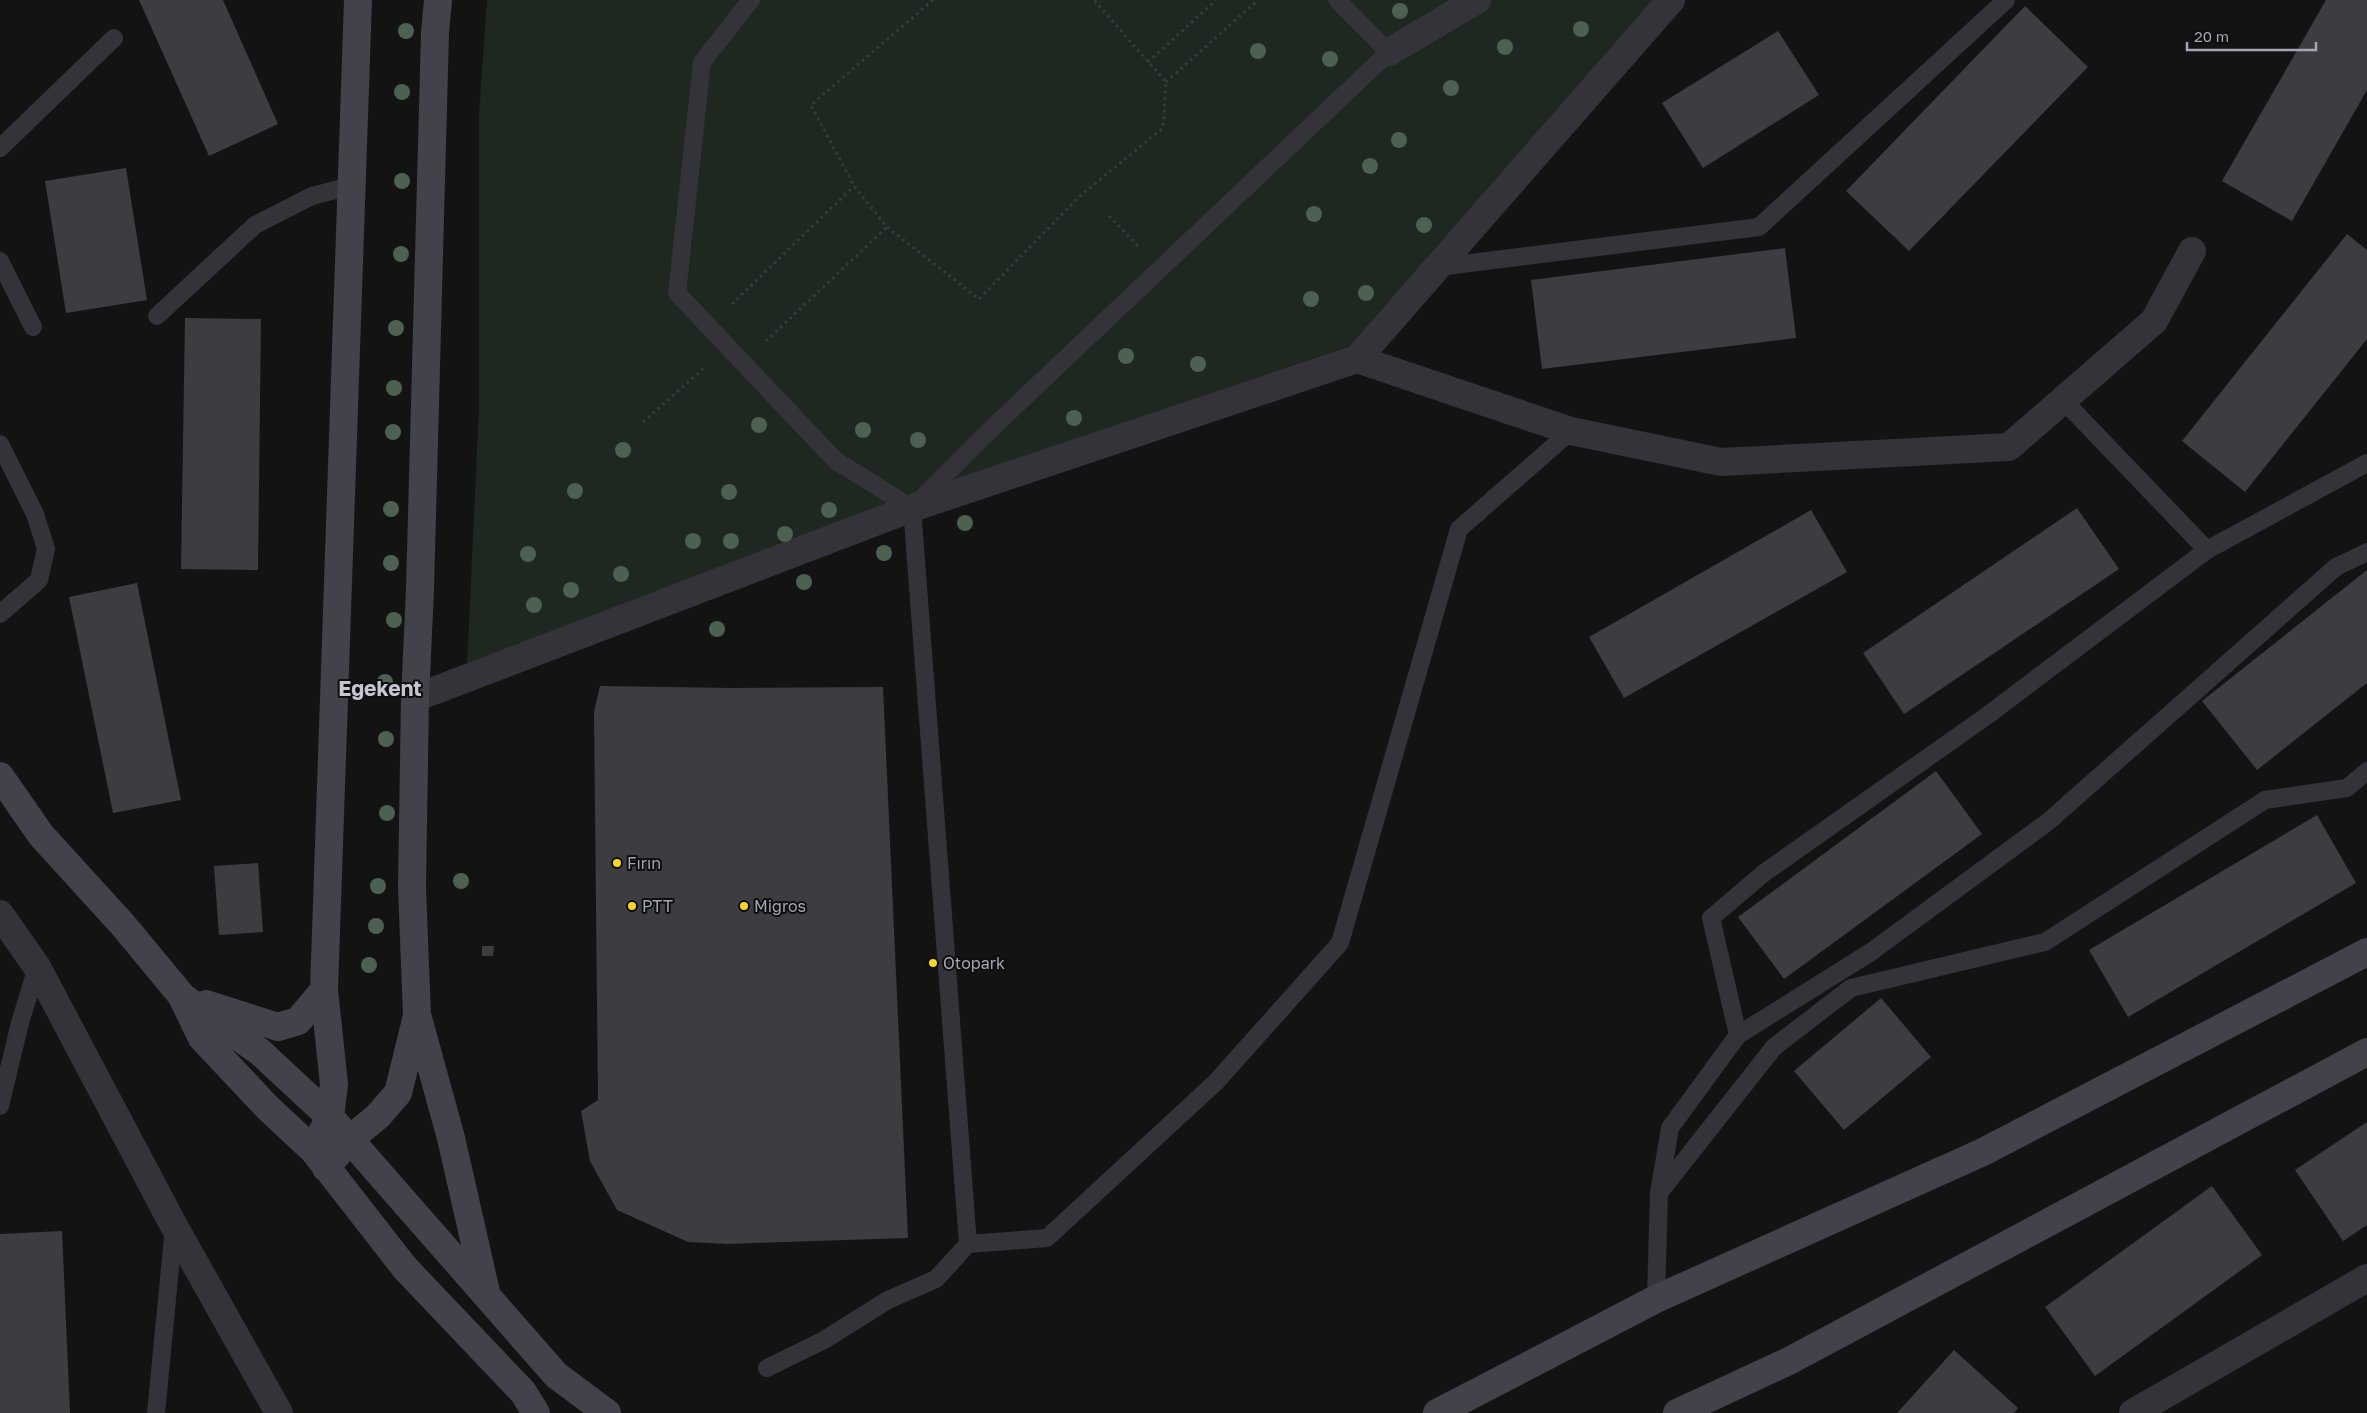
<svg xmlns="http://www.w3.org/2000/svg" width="2367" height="1413" font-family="'Golos Text',sans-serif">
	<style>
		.green { fill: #1f2721 }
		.building { fill: #3d3d41 }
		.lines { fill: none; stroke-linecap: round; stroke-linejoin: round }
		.path { stroke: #393a41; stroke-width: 3; stroke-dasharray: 2.5 4; stroke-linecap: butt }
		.lane { stroke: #343339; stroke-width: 18 }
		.street { stroke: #343339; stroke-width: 28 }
		.secondary { stroke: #41424a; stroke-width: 28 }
		.tree { fill: #4c6151 }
		.poi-dot { fill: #f8d627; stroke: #0e0e0f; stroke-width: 2 }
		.labels { text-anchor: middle; stroke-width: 4; stroke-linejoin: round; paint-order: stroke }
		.poi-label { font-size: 16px; fill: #a4a6b5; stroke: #0e0e0f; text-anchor: start }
		.district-label { font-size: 21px; font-weight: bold; fill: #c5c6d1; stroke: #0e0e0f }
	</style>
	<rect width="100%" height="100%" fill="#131314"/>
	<path class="green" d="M 487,0 L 1669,0 L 1333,364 L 466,688 L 479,407 L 479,113 Z"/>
	<path class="building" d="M 139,0 L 223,0 L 278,124 L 209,156 Z
		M 2326,0 L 2367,0 L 2367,90 L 2292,221 L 2222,181 Z
		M 2025,6 L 2088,67 L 1909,251 L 1846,191 Z
		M 1778,31 L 1819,95 L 1703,168 L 1662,103 Z
		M 126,168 L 147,300 L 66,313 L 45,181 Z
		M 2347,234 L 2367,250 L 2367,339 L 2245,492 L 2182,441 Z
		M 1785,248 L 1796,338 L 1542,369 L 1531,280 Z
		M 185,318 L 261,319 L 258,570 L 181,569 Z
		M 2077,508 L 2119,569 L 1904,714 L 1863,653 Z
		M 1811,510 L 1847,572 L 1624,698 L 1589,637 Z
		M 2367,570 L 2367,683 L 2257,770 L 2202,701 Z
		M 137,583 L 181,800 L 113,813 L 69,597 Z
		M 600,686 L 732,688 L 883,687 L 908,1238 L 727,1244 L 688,1242 L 617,1210 L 590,1161 L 581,1111 L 598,1100 L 594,712 Z
		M 1936,771 L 1982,834 L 1784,979 L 1738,917 Z
		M 2317,815 L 2356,883 L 2128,1017 L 2089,950 Z
		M 258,863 L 263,932 L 219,935 L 214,866 Z
		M 482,946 L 494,946 L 493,956 L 482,956 Z
		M 1881,998 L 1931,1057 L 1844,1130 L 1794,1071 Z
		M 2367,1122 L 2367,1225 L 2343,1241 L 2295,1170 Z
		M 2212,1186 L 2262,1255 L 2095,1376 L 2045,1307 Z
		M 62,1231 L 70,1413 L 0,1413 L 0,1234 Z
		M 1954,1350 L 2018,1408 L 2014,1413 L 1897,1413 Z"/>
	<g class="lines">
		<path class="path" d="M 933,0 L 811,105 L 854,186 L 887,227 L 979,299 L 1080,196 L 1163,128 L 1166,82 L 1094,0
			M 1148,62 L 1216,0
			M 1166,82 L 1258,0
			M 1109,216 L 1138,246
			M 732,304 L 854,186
			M 766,341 L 887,227
			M 643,422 L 705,367"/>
		<path class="lane" d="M 751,0 L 702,62 L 677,293 L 836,461 L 912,508 L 989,431 L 1389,52 L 1337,0
			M 0,148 L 114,38
			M 0,261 L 33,327
			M 1438,267 L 1759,227 L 2006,0
			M 157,316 L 255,225 L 312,196 L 351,186
			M 0,444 L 35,514 L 46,549 L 39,580 L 0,614
			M 912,508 L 968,1244 L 1047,1238 L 1216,1082 L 1340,943 L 1459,529 L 1571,431
			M 2207,550 L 2367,463
			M 1738,1035 L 1711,918 L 1764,873 L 1988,715 L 2207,550 L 2063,400
			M 0,1106 L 20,1023 L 37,967
			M 1659,1193 L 1670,1128 L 1738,1035 L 1871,952 L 2049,821 L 2336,567 L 2367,552
			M 1656,1299 L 1659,1193 L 1774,1047 L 1851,988 L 2045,942 L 2265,800 L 2347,788 L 2367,771
			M 767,1368 L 824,1340 L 888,1300 L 936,1279 L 968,1244
			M 156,1413 L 174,1227"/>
		<path class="street" d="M 1389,52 L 1477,0
			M 1357,359 L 1671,0
			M 415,698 L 912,508 L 1357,359 L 1571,431 L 1721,462 L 2009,447 L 2154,321 L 2192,251
			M 0,914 L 37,967 L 174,1226 L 279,1413
			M 2133,1413 L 2367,1278"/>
		<path class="secondary" d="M 0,776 L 41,835 L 123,925 L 181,995 L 202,1038 L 268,1108 L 313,1150 L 405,1268 L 523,1392 L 536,1413
			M 184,998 L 260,1052 L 330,1117 L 556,1375 L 607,1413
			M 206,1004 L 278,1027 L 298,1021 L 324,990
			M 418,1018 L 451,1138 L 486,1292
			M 313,1150 L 330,1117 L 334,1084 L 324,990 L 358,0
			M 326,1168 L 349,1140 L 378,1116 L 398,1093 L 417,1016 L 412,887 L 415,698 L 420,589 L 435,33 L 438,0
			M 1437,1413 L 1656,1299 L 1983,1152 L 2367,952
			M 1677,1413 L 1789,1361 L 2367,1052"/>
	</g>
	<g class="tree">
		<circle cx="1400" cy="11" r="8"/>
		<circle cx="1581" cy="29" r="8"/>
		<circle cx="406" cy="31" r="8"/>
		<circle cx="1505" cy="47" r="8"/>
		<circle cx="1258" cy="51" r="8"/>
		<circle cx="1330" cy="59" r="8"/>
		<circle cx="1451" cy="88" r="8"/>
		<circle cx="402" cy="92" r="8"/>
		<circle cx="1399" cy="140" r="8"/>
		<circle cx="1370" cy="166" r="8"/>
		<circle cx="402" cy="181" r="8"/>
		<circle cx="1314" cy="214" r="8"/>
		<circle cx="1424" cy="225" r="8"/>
		<circle cx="401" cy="254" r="8"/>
		<circle cx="1366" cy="293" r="8"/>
		<circle cx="1311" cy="299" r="8"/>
		<circle cx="396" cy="328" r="8"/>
		<circle cx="1126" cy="356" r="8"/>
		<circle cx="1198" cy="364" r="8"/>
		<circle cx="394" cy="388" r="8"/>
		<circle cx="1074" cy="418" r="8"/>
		<circle cx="759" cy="425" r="8"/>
		<circle cx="863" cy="430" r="8"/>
		<circle cx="393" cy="432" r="8"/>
		<circle cx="918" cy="440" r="8"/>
		<circle cx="623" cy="450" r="8"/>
		<circle cx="575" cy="491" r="8"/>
		<circle cx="729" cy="492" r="8"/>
		<circle cx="391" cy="509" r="8"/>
		<circle cx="829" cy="510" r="8"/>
		<circle cx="965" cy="523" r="8"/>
		<circle cx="785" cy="534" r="8"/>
		<circle cx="693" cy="541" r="8"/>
		<circle cx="731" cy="541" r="8"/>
		<circle cx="884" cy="553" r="8"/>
		<circle cx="528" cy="554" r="8"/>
		<circle cx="391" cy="563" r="8"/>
		<circle cx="621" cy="574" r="8"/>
		<circle cx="804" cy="582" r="8"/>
		<circle cx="571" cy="590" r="8"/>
		<circle cx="534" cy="605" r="8"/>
		<circle cx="394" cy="620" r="8"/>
		<circle cx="717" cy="629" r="8"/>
		<circle cx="385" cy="682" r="8"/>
		<circle cx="386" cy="739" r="8"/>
		<circle cx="387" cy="813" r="8"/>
		<circle cx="461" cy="881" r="8"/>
		<circle cx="378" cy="886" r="8"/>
		<circle cx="376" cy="926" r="8"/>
		<circle cx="369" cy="965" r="8"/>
	</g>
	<g class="poi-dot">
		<circle cx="617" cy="863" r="5"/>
		<circle cx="632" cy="906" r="5"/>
		<circle cx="744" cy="906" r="5"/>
		<circle cx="933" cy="963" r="5"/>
	</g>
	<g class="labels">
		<g class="poi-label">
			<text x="627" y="869">Fırın</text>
			<text x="642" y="912">PTT</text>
			<text x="754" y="912">Migros</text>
			<text x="943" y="969">Otopark</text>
		</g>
		<g class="district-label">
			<text x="380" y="696">Egekent</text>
		</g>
	</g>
	<path d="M2187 42v8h129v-8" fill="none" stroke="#a4a6b5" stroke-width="2.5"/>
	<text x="2194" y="42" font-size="15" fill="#a4a6b5" stroke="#0e0e0f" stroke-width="4" paint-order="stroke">20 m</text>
</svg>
